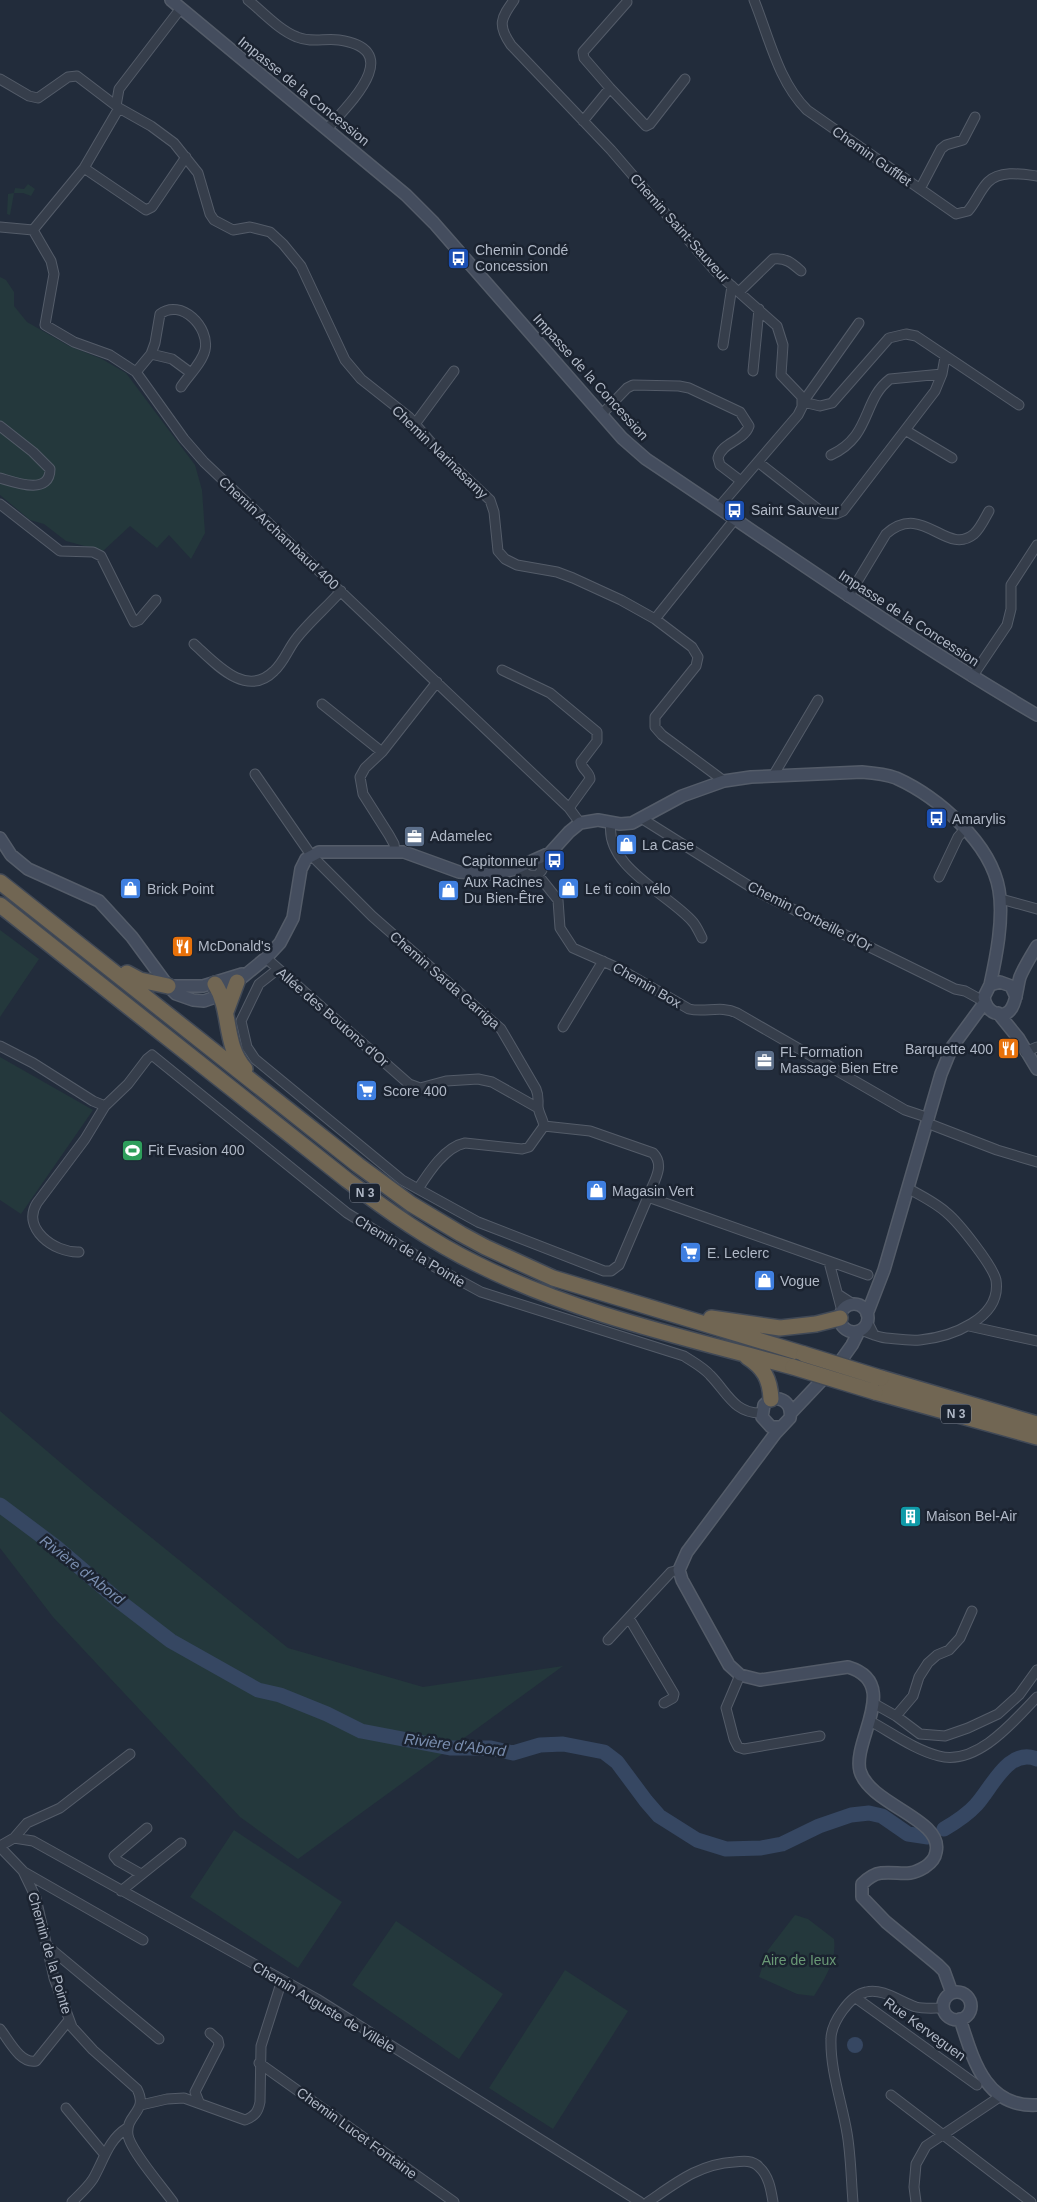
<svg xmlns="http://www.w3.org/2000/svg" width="1037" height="2202" font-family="Helvetica,sans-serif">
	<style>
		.green { fill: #24383c }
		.water { fill: #364762 }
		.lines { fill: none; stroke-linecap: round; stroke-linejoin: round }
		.river { stroke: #364762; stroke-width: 15 }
		.street-casing { stroke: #545c69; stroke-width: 11 }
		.secondary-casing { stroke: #545c69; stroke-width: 14 }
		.highway-casing { stroke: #414956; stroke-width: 18 }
		.street { stroke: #363e4b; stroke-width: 9 }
		.secondary { stroke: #444d5e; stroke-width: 11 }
		.highway { stroke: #716653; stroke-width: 15 }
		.highway-bridge-casing { stroke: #414956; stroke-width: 18; stroke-linecap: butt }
		.highway-bridge { stroke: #716653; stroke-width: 15 }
		.labels { text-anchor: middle; stroke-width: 5; stroke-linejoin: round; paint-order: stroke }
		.shield { fill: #1b2330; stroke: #848c9a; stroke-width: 1 }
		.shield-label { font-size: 12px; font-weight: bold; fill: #b1b9c7 }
		.street-label { font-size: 14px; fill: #b1b9c7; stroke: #1b2330 }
		.poi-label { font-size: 14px; fill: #b1b9c7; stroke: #1b2330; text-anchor: start }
		.park-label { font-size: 14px; fill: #699875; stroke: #1b2330 }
		.water-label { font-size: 15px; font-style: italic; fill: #7a8eaf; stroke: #1b2330 }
	</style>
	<rect width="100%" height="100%" fill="#222c3b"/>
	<path class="green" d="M 28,184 L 35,189 L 31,196 L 23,193 L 14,193 L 10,215 L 7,214 L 8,194 L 14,193 L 15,188 L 24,189 Z
		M 0,277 L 6,280 L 14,292 L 14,306 L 27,322 L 69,346 L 102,359 L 126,373 L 195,465 L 202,490 L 205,533 L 191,559 L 169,535 L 157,548 L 130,526 L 103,551 L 66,541 L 44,524 L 30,520 L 0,495 Z
		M 0,930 L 39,959 L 0,1017 Z
		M 0,1057 L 93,1110 L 21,1214 L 0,1200 Z
		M 0,1411 L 95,1492 L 288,1648 L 423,1687 L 563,1666 L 298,1859 L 240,1817 L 53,1617 L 0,1548 Z
		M 234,1830 L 342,1902 L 298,1968 L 190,1897 Z
		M 795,1915 L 808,1919 L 834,1939 C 837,1961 825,1978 814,1996 L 797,1994 L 759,1977 L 768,1950 Z
		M 396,1921 L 503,1994 L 459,2059 L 352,1985 Z
		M 565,1970 L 628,2011 L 553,2129 L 489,2088 Z"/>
	<path class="water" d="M847 2045a8 8 0 1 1 16 0a8 8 0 1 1-16 0Z"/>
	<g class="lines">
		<path class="river" d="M 0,1505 L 56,1547 L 119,1601 L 171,1641 L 258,1690 L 280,1695 L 327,1714 L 361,1731 L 450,1748 L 491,1748 L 513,1753 L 540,1745 L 563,1744 L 604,1752 L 617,1762 L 646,1801 L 659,1816 L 697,1840 L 726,1849 L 761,1848 L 782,1844 L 819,1826 L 851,1815 L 869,1813 L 882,1816 L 908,1834 L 928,1837
			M 944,1829 C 956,1822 967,1815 976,1805 C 992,1788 1008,1747 1037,1759"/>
		<defs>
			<path id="street" d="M 248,0 C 263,12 279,30 297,37 C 311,43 325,38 339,40 C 407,50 348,105 327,129
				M 514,0 C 501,18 497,25 511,45 L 611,150 L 716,272 L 777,326 L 783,345 L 781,375 L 802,397 L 802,407 L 798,415 L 719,507
				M 754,0 C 769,37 778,81 807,110 L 956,214 L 968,211 C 976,202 980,190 988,182 C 1000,170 1022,174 1037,176
				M 627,2 L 583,52 L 584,58 L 610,88 L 646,126 L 650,124 L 685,79
				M 0,79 L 29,96 L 38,98 L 68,77 L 77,76 L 119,108 L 151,126 L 174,143 L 198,173 L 210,214 L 214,220 L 233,230 L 250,227 L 270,232 L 283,244 L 301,266 L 345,360 L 361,379 L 409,417 L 442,455 L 490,500 L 494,512 L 498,551 L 505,559 L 517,565 L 557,572 L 573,578 L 621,600 L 655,619 L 692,647 L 698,657 L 696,666 L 655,717 L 655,727 L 662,735 L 724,781
				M 116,106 L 119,89 L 181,8
				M 583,121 L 610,88
				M 84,168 L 146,210 L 152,207 L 186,157
				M 920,189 L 941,149 L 946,145 L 963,140 L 975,117
				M 0,227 L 33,230
				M 33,230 L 51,261 L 54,274 L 45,325 L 74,342 L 110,355 L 136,372 L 184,439 L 204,462 L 569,808 L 580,823
				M 33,230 L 84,168 L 119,108
				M 739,292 L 773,259 C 785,257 792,263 801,271
				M 859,323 L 803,402 L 820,406 L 832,403 L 889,338 L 906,334 L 916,336 L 1019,405
				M 723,345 L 732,286
				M 151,354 L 172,359 L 191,373
				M 753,371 L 759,309
				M 136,372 L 151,354 L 155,343 L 160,314 C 181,298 210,327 205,350 C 202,363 188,376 181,387
				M 601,415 L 627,388 L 633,385 L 679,386 L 689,388 L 740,412 L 749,426 C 744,441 722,442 718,458 L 720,465 L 741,481
				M 415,424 L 454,371
				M 0,426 L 33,452 L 50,469 C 50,496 14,482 0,478
				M 905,430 L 952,458
				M 831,455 C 872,436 862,400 890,379 L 942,374
				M 758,462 L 823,513 L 836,514 L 843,511 L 935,391 L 942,374 L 945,357
				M 0,504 L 60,551 L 93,552 L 101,556 L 134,622 L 139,620 L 156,600
				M 848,597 L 886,534 C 923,501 946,557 974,534 C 980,529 985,518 989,511
				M 655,619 L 735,519
				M 194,644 C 215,663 246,699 274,671 C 284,662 288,649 296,639 C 308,623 327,607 341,591
				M 502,670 L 550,693 L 597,732 L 597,741 L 581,762 C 582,770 590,772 590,779 L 569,808
				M 972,677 L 1007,625 L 1011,609 L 1011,585 L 1037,545
				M 322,704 L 382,752
				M 255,774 L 311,855 L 372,916 L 501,1029 L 536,1089 C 539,1096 538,1100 538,1106 C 538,1112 543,1119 544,1126
				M 773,776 L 818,700
				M 641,818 L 762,894 L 955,989 L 965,991 L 985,1002
				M 611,823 C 604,866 668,894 692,921 C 696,925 699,932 702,938
				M 395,851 L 394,844 L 389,835 L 363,794 L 360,777 L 365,768 L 382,752 L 437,682
				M 520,867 C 525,875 529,876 538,875 L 542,870 L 538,859
				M 538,875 L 558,900 L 560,928 L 573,948 L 618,968 L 689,1009 C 705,1013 721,1005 737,1013 L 905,1110 L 929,1118
				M 939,877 L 958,837 L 965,829
				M 1001,899 L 1037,909
				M 266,958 L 409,1084 L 420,1088 L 446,1081 L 478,1079 L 492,1082 L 538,1108
				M 278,969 L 259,984 L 241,1021 L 247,1047 L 255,1059 L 402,1180 L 418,1189 C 429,1172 445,1147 465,1143 L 522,1149 L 529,1147 L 544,1126
				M 563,1027 L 603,961
				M 0,1046 L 33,1063 L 93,1101 L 105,1106 L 128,1084 L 147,1059 L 152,1055 L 347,1213 L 433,1266 L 481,1292 L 684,1356 C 693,1362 703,1367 710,1375 C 727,1392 734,1414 762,1413
				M 1025,1052 L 1037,1047
				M 927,1123 L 997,1150 L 1037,1162
				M 544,1126 L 590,1131 L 653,1153 C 666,1166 653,1182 648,1197 L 868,1275
				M 418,1189 L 478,1222 L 604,1271 L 611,1271 L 619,1265 L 648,1197
				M 79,1252 C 54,1253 21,1228 37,1203 L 85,1139 L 105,1106
				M 829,1262 L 842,1311
				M 839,1295 L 853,1304
				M 867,1321 L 874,1335
				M 969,1326 L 1037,1341
				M 861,1330 C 870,1333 877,1337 886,1338 C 897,1339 909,1341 920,1340 C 950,1337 1002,1319 996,1280 C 993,1266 959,1223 947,1213 C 936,1203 922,1196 909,1189
				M 629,1618 L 674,1694 L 673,1698 L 664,1703
				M 608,1640 L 671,1572 L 679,1570
				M 740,1675 L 726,1708 L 734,1739 L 738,1747 L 744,1749 L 820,1736
				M 873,1703 L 896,1716 L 920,1734 L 945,1736 L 968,1728 L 998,1714 L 1019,1695 L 1037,1670
				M 896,1716 L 913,1696 L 919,1677 L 928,1663 L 937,1655 L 949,1650 L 960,1638 L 972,1611
				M 870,1721 C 892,1733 915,1750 939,1756 C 977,1766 1014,1721 1037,1697
				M 14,1838 L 27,1823 L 60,1808 L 130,1754
				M 0,1846 L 14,1838 L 33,1841 L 317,1999 L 640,2202
				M 0,1847 L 23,1871 L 36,1898 L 54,1978 L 72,2027 L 93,2050 L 137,2089 C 149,2112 125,2114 128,2135 C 130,2150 163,2188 173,2202
				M 24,1872 L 143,1940
				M 141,1874 L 118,1861 L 114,1856 L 147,1828
				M 121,1891 L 181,1843
				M 46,1945 L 159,2039
				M 856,1998 L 977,2085
				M 0,2029 C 9,2040 20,2064 36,2061 L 69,2020
				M 259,2063 L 454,2202
				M 891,2095 L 1031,2202
				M 199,2102 L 195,2092 L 219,2045 L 218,2040 L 210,2033
				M 141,2105 L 167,2099 L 184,2098 L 245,2120 C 255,2116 258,2112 260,2102 L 261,2046 L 282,1980
				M 66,2108 L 105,2155
				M 72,2202 C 79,2195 87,2188 93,2179 C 104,2160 108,2140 127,2128
				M 648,2202 C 676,2183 699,2164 734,2162 C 743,2161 753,2160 759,2167 C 769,2176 771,2190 773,2202
				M 853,2202 C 851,2179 851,2156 847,2133 C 842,2103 830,2070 831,2039 C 831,2023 850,1995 866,1992 C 884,1988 900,2002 916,2007 C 924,2009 934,2008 943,2008
				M 916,2202 L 914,2187 L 916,2164 L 926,2146 L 1001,2096"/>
			<path id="secondary" d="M 171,0 L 406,195 L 434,223 L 622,438 L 646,459 C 775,545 902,636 1037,715
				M 0,838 L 11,855 L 28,869 L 99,901 L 132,937 L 168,986 L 176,994 L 193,1000 L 204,1001 L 221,995 L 266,958 L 280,943 L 293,918 L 301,869 L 306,859 L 319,852 L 404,852 L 459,872 L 488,874 L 512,870 L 550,853 L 569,832 L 580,823 L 598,820 L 620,824 L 632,823 L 682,796 L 724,781 L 751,777 L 862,772 C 874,773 885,774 896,778 C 938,797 991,843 999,890 C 1004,919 996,958 990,985
				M 168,986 L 203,986 L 242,974
				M 1016,997 L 1011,986 L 1000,982 L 990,985 L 984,997 C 985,1004 988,1010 995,1013 C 1017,1021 1016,989 1020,977 C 1024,967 1031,956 1037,946
				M 998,1013 L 1019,1039 L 1037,1069
				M840 1318a14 14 0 1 1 28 0a14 14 0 1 1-28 0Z
				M 867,1314 L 884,1270 L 941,1074 L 952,1047 L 985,1002
				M 791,1413 L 842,1359 L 852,1345 L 859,1331
				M 781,1427 L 771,1427 L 762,1417 L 764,1405 C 776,1392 793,1401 790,1418 L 775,1434 L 687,1552 L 679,1570 L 682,1580 L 729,1665 L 740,1675 L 760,1680 L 848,1667 C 902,1683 852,1740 860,1771 C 870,1805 944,1819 936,1852 C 935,1859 931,1863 925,1867 C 907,1878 900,1871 881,1873 C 873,1874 867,1879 862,1884 L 862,1897 L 886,1922 L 938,1965 L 944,1971 L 952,1993
				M943 2006a14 14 0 1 1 28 0a14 14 0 1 1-28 0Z
				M 960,2019 C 973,2059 985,2108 1037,2105"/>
			<path id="highway" d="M 0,882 L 358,1165 L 411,1204 L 461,1234 L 485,1247 L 553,1278 L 804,1354
				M 0,905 L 347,1180 C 388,1211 430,1241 477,1264 C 576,1314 687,1338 793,1367
				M 127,973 L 140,980 L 168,986
				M 215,984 C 232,1011 223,1044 245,1069
				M 226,1012 L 237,982
				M 711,1318 L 780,1328 L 816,1324 L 840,1318
				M 747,1357 C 764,1368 770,1379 771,1399
				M 881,1378 L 1037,1424
				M 875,1392 L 1037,1437"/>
		</defs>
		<use href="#street" class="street-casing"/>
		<use href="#secondary" class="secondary-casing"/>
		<use href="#highway" class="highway-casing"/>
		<use href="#street" class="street"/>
		<use href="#secondary" class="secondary"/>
		<use href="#highway" class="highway"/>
		<defs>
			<path id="highway-bridge" d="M 804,1354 L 881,1378
				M 793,1367 L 875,1392"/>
		</defs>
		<use href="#highway-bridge" class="highway-bridge-casing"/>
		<use href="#highway-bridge" class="highway-bridge"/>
	</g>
	<defs>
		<symbol id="bus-square" viewBox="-11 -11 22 22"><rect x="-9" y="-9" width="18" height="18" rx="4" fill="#1a4fb4" stroke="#1b2330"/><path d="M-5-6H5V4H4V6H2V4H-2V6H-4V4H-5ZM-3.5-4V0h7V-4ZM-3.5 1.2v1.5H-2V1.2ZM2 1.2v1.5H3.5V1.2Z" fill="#fff"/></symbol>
		<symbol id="office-square" viewBox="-11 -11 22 22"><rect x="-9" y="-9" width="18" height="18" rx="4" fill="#5c6f8a" stroke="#1b2330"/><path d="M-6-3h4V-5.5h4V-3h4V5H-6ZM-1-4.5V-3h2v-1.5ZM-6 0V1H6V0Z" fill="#fff"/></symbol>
		<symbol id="shop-square" viewBox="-11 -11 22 22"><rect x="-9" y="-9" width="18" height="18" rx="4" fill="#3f7fe0" stroke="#1b2330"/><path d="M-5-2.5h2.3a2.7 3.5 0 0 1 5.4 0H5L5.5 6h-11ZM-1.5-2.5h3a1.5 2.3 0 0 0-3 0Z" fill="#fff"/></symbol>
		<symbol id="restaurant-square" viewBox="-11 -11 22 22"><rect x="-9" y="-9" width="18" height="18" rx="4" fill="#e8710a" stroke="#1b2330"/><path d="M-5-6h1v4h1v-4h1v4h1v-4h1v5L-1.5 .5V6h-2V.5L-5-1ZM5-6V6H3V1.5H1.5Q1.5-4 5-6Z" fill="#fff"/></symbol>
		<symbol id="supermarket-square" viewBox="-11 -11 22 22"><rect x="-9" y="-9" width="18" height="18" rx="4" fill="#3f7fe0" stroke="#1b2330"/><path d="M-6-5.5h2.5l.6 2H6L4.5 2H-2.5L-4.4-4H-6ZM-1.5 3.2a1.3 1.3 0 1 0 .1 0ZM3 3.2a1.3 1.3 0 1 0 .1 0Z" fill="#fff"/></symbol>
		<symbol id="stadium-square" viewBox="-11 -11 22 22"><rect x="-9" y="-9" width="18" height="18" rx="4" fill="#2e9e5b" stroke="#1b2330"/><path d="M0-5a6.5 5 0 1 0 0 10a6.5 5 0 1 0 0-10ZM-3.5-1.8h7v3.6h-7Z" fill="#fff"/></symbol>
		<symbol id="building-square" viewBox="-11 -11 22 22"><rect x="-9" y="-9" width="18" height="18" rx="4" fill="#0f9aa8" stroke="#1b2330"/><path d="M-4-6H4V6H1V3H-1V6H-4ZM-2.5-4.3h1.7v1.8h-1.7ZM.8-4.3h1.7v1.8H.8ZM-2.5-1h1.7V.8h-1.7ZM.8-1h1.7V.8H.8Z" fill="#fff"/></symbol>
	</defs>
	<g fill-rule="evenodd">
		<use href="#bus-square" x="446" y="246" width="25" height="25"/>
		<use href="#bus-square" x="722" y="498" width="25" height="25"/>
		<use href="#bus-square" x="924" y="806" width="25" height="25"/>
		<use href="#office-square" x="402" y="824" width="25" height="25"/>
		<use href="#shop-square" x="614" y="832" width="25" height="25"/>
		<use href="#bus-square" x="542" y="848" width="25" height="25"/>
		<use href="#shop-square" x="118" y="876" width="25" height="25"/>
		<use href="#shop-square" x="556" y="876" width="25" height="25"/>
		<use href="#shop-square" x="436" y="878" width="25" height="25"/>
		<use href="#restaurant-square" x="170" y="934" width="25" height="25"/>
		<use href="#restaurant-square" x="996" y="1036" width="25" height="25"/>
		<use href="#office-square" x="752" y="1048" width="25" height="25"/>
		<use href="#supermarket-square" x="354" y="1078" width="25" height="25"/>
		<use href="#stadium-square" x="120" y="1138" width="25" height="25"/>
		<use href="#shop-square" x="584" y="1178" width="25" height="25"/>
		<use href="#supermarket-square" x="678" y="1240" width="25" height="25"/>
		<use href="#shop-square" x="752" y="1268" width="25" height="25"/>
		<use href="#building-square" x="898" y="1504" width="25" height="25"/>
	</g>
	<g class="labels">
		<g class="shield">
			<rect x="350" y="1183.5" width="30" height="19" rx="4"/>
			<rect x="941" y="1404.5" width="30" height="19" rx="4"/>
		</g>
		<g class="shield-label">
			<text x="365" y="1197">N 3</text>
			<text x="956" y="1418">N 3</text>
		</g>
		<g class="street-label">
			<text transform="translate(304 91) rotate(39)" y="5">Impasse de la Concession</text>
			<text transform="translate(872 156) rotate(35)" y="5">Chemin Gufflet</text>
			<text transform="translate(680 228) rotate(48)" y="5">Chemin Saint-Sauveur</text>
			<text transform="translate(591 377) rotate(48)" y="5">Impasse de la Concession</text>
			<text transform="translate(440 452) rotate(44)" y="5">Chemin Narinasamy</text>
			<text transform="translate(279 533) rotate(43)" y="5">Chemin Archambaud 400</text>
			<text transform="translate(909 618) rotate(33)" y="5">Impasse de la Concession</text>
			<text transform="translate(810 916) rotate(27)" y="5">Chemin Corbeille d'Or</text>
			<text transform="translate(445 980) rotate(41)" y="5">Chemin Sarda Garriga</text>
			<text transform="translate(647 985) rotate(30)" y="5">Chemin Box</text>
			<text transform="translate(333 1017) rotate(41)" y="5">Allée des Boutons d'Or</text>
			<text transform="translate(410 1251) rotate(31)" y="5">Chemin de la Pointe</text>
			<text transform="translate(50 1953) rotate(74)" y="5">Chemin de la Pointe</text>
			<text transform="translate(324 2007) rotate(31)" y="5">Chemin Auguste de Villèle</text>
			<text transform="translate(925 2029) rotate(36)" y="5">Rue Kerveguen</text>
			<text transform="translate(357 2133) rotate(36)" y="5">Chemin Lucet Fontaine</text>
		</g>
		<g class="poi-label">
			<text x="475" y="255">Chemin Condé<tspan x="475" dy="16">Concession</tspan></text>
			<text x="751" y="515">Saint Sauveur</text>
			<text x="952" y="824">Amarylis</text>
			<text x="430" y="841">Adamelec</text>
			<text x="642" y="850">La Case</text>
			<text x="538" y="866" text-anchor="end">Capitonneur</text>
			<text x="464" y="887">Aux Racines<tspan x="464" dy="16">Du Bien-Être</tspan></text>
			<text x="147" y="894">Brick Point</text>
			<text x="585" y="894">Le ti coin vélo</text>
			<text x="198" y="951">McDonald's</text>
			<text x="993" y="1054" text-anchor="end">Barquette 400</text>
			<text x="780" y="1057">FL Formation<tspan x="780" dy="16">Massage Bien Etre</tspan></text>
			<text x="383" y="1096">Score 400</text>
			<text x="148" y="1155">Fit Evasion 400</text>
			<text x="612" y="1196">Magasin Vert</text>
			<text x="707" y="1258">E. Leclerc</text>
			<text x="780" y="1286">Vogue</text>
			<text x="926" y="1521">Maison Bel-Air</text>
		</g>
		<g class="park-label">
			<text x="799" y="1965">Aire de Ieux</text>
		</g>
		<g class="water-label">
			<text transform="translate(82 1570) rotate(38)" y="5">Rivière d'Abord</text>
			<text transform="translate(455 1745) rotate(7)" y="5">Rivière d'Abord</text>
		</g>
	</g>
</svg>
